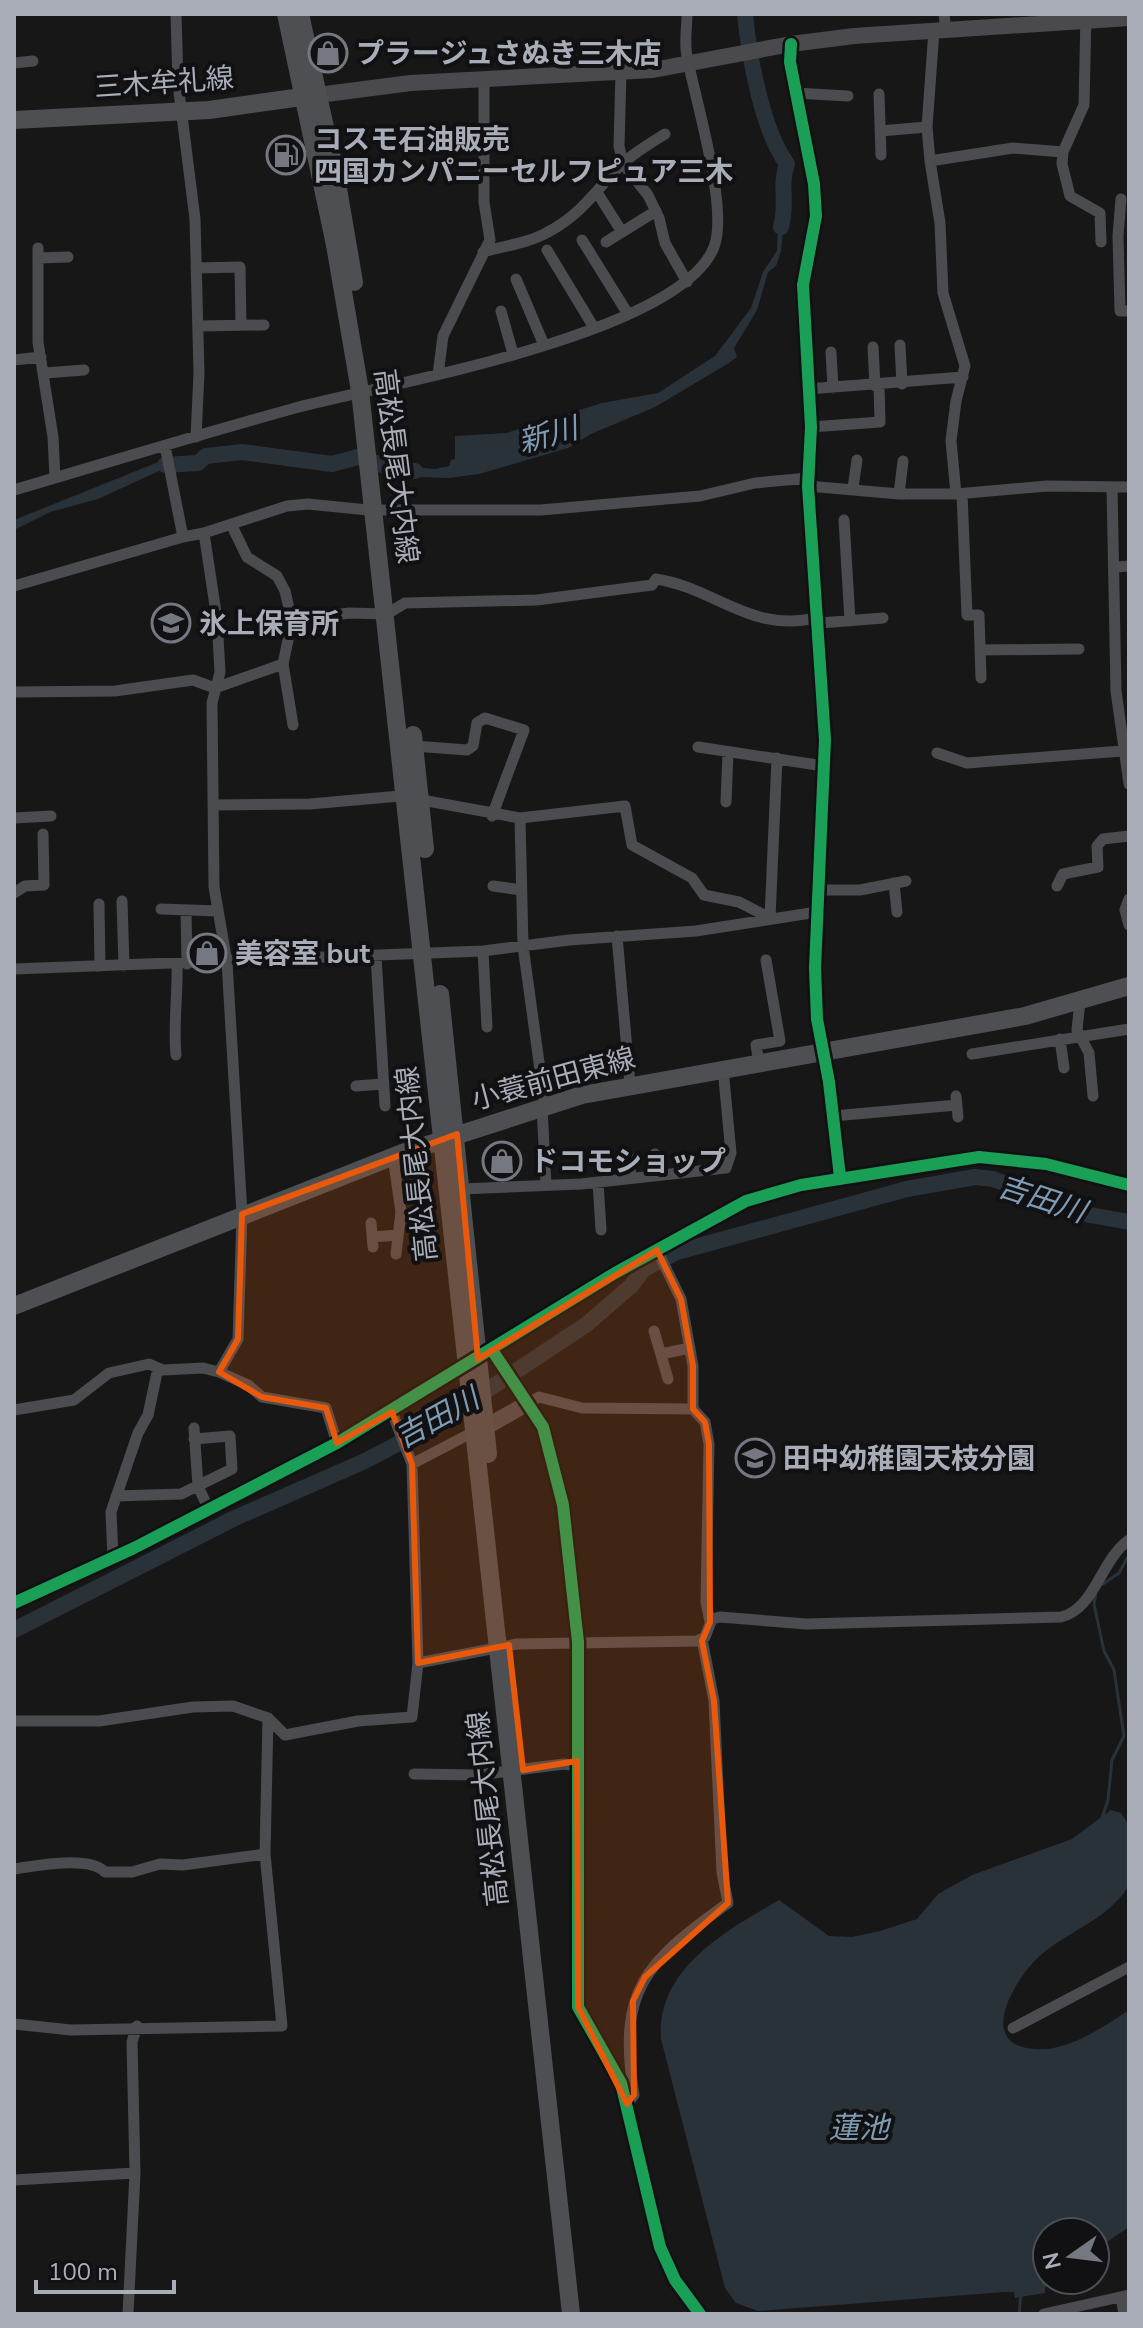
<svg xmlns="http://www.w3.org/2000/svg" width="1143" height="2328" font-family="'Nunito Sans','Noto Sans JP',sans-serif">
	<style>
		.water { fill: #2a3239 }
		.lines { fill: none; stroke-linecap: round; stroke-linejoin: round }
		.stream { stroke: #2a3239; stroke-width: 3 }
		.river { stroke: #2a3239; stroke-width: 16 }
		.street { stroke: #4b4c50; stroke-width: 11 }
		.secondary { stroke: #4a4a4e; stroke-width: 16 }
		.primary { stroke: #4d4f52; stroke-width: 18 }
		.cycleway-casing { stroke: #111113; stroke-width: 17 }
		.cycleway { stroke: #1a9f57; stroke-width: 12 }
		.marked { fill: #e8590c; fill-opacity: 0.2; stroke: #e8590c; stroke-width: 6; stroke-linejoin: round }
		.labels { text-anchor: middle; stroke-width: 8; stroke-linejoin: round; paint-order: stroke }
		.poi-label { font-size: 28px; font-weight: bold; fill: #a8adb8; stroke: #111113; text-anchor: start }
		.street-label { font-size: 28px; fill: #a8adb8; stroke: #111113 }
		.water-label { font-size: 30px; font-style: italic; fill: #7f9bb3; stroke: #111113 }
	</style>
	<rect width="100%" height="100%" fill="#171717"/>
	<path class="water" d="M 785,207 L 781,251 L 776,266 L 768,272 L 757,310 L 734,348 L 737,357 L 729,363 L 655,407 L 591,434 L 568,448 L 479,474 L 448,478 L 397,476 L 395,465 L 435,469 L 449,466 L 451,460 L 455,459 L 455,436 L 506,433 L 602,403 L 658,393 L 715,356 L 751,308 L 763,272 L 777,251 L 778,226 Z
		M 182,457 L 183,464 L 159,471 L 98,499 L 50,512 L 14,530 L 14,520 L 161,461 Z
		M 1111,1810 L 1121,1813 L 1129,1825 L 1129,1885 C 1110,1918 1071,1930 1043,1953 C 1016,1975 974,2045 1034,2049 C 1068,2052 1101,2028 1129,2010 L 1129,2227 L 1095,2250 L 1095,2232 L 1047,2232 L 1047,2280 L 1056,2280 L 1045,2288 L 1045,2293 L 1015,2298 L 1014,2292 L 1004,2292 L 758,2311 L 736,2303 L 725,2288 L 661,2039 C 657,1968 725,1932 779,1900 L 829,1936 L 852,1937 L 880,1931 L 917,1919 L 938,1894 L 972,1875 L 1072,1839 Z"/>
	<g class="lines">
		<path class="stream" d="M 1103,1584 L 1119,1573 L 1129,1555
			M 1096,1593 L 1094,1604 L 1104,1651 L 1114,1670 L 1124,1736 L 1112,1760 L 1108,1800 L 1101,1821
			M 1019,2314 L 1021,2293"/>
		<path class="river" d="M 745,14 C 749,56 762,130 787,164 C 779,187 788,201 781,227
			M 165,465 L 198,463 L 206,456 L 242,452 L 332,464 L 358,457 L 397,470 L 415,471
			M 14,1630 L 235,1518 L 365,1461 L 439,1422 L 587,1324 L 631,1286 L 644,1269 L 677,1252 L 907,1189 L 975,1177 L 993,1179 L 1090,1215 L 1129,1222"/>
		<path class="street" d="M 176,14 L 178,84 L 195,219 L 199,373 L 196,437
			M 944,14 L 946,30
			M 1086,14 L 1084,105 L 1063,152 L 1062,164 L 1070,196 L 1100,213 L 1101,242
			M 934,30 L 927,127 L 930,161 L 940,223 L 943,293 L 965,366 L 956,401 L 951,441 L 956,494
			M 791,44 L 790,62 L 814,184 L 816,216 L 803,285 L 811,427 L 808,486 L 825,740 L 815,968 L 817,1019 L 829,1082 L 840,1177
			M 14,63 L 33,61
			M 621,72 L 619,146 L 623,164 L 648,195 L 659,218 L 665,243 L 687,282
			M 795,93 L 848,96
			M 879,94 L 881,155
			M 880,131 L 927,127
			M 930,161 L 1013,148 L 1063,152
			M 598,194 L 622,232
			M 1121,199 L 1118,236 L 1120,311 L 1129,311
			M 582,240 L 628,314
			M 606,242 L 656,211
			M 38,248 L 38,342 L 53,437 L 55,478
			M 547,250 L 593,326
			M 483,252 C 504,246 529,243 548,232 C 575,218 592,197 611,175 C 627,157 646,146 665,134
			M 38,258 L 68,257
			M 196,268 L 240,267 L 241,325
			M 516,279 L 544,345
			M 501,311 L 513,354
			M 198,326 L 264,325
			M 900,345 L 902,384
			M 873,347 L 875,386
			M 831,352 L 833,388
			M 14,360 L 41,357
			M 45,373 L 84,370
			M 438,375 L 443,336 L 490,240 L 484,202 L 484,80
			M 808,389 L 963,377
			M 811,427 L 880,422 L 879,386
			M 165,446 L 183,537 L 204,533 L 217,619 L 220,672 L 212,703 L 214,887 L 227,962 L 242,1214 L 238,1339 L 219,1372
			M 808,486 L 899,494 L 956,494 L 1047,486 L 1129,487
			M 1112,487 L 1116,691 L 1129,784
			M 853,488 L 857,460
			M 14,490 C 109,462 204,433 299,407 C 387,384 680,334 714,247 C 729,209 695,99 687,56 C 684,43 687,28 687,14
			M 899,494 L 903,461
			M 962,494 L 967,615 L 979,615 L 981,678
			M 844,520 L 850,621
			M 232,526 L 247,557 L 277,576 L 285,591 L 292,621
			M 204,533 L 287,506 L 308,504 L 368,510 L 541,510 L 700,496 L 755,483 L 808,478
			M 1116,567 L 1129,566
			M 14,586 L 183,537
			M 820,623 L 883,618
			M 980,650 L 1079,649
			M 283,664 L 293,725
			M 14,692 L 115,691 L 193,680 L 215,688 L 283,664 L 292,621 L 349,613 L 387,614 L 405,603 L 537,600 L 652,585 L 656,579 C 716,588 752,635 819,617
			M 414,746 L 467,750 L 473,746 L 477,723 L 485,718 L 524,730 L 492,816
			M 698,747 L 824,766
			M 937,753 L 967,763 L 1122,751
			M 726,802 L 728,753
			M 213,805 L 310,804 L 400,796 L 520,818 L 523,946 L 545,1106
			M 14,818 L 51,816
			M 520,818 L 625,806 L 632,845 L 692,878 L 704,895 L 739,902 L 770,918 L 777,758
			M 894,883 L 897,912
			M 493,886 L 521,890
			M 1057,886 L 1063,874 L 1098,867 L 1097,846 L 1103,839 L 1129,836
			M 818,890 L 860,890 L 906,881
			M 14,893 L 25,886 L 44,885 L 43,834
			M 1129,899 L 1125,910 L 1129,925
			M 122,901 L 124,966
			M 99,904 L 100,966
			M 161,909 L 218,911
			M 186,910 L 187,964
			M 617,936 L 630,1084
			M 483,951 L 487,1027
			M 376,956 L 385,1106
			M 14,969 L 483,951 L 569,940 L 696,931 L 817,912
			M 1080,1001 L 1077,1030 L 1089,1053 L 1093,1096
			M 1060,1039 L 1064,1068
			M 972,1054 L 1129,1029
			M 176,1055 C 173,1024 178,995 177,964
			M 759,1063 L 756,1045 L 780,1041 L 766,960
			M 356,1086 L 383,1084
			M 956,1096 L 958,1117
			M 542,1107 L 546,1185
			M 833,1116 L 957,1105
			M 628,1154 L 631,1177
			M 655,1154 L 657,1173
			M 393,1157 L 401,1212 L 396,1254
			M 598,1182 L 601,1230
			M 462,1189 L 581,1184 L 726,1168 L 731,1153 L 723,1068
			M 371,1223 L 373,1247
			M 372,1237 L 398,1235
			M 657,1250 L 681,1299 L 693,1366 L 693,1409 L 705,1422 L 709,1444 L 706,1602 L 710,1622
			M 654,1331 L 668,1379
			M 488,1353 L 716,1215 L 773,1191 L 979,1157 L 1046,1164 L 1129,1185
			M 661,1354 L 690,1348
			M 528,1403 L 539,1397 L 582,1408 L 693,1409
			M 14,1410 L 74,1400 L 109,1373 L 149,1364 L 163,1370 L 203,1368 L 219,1372 L 248,1385 L 262,1397 L 326,1408 L 337,1443
			M 194,1428 L 198,1486 L 209,1510
			M 412,1464 L 479,1429
			M 116,1496 L 181,1494 L 232,1469 L 230,1436 L 194,1439
			M 113,1557 L 111,1512 L 138,1433 L 148,1415 L 158,1368
			M 14,1603 L 269,1479 L 470,1364
			M 418,1663 L 517,1644 L 697,1641 L 705,1637 L 712,1619 L 720,1617 L 806,1624 L 1061,1617 C 1095,1609 1101,1559 1129,1540
			M 14,1721 L 99,1721 L 193,1707 L 233,1706 L 268,1718 L 285,1735 L 358,1721 L 412,1717 L 418,1663 L 412,1464 L 392,1412
			M 414,1774 L 478,1775 L 564,1764 L 577,1766
			M 14,1869 C 36,1866 89,1855 105,1872 L 132,1872 L 160,1864 L 183,1865 L 265,1854
			M 14,2024 L 71,2030 L 282,2026 L 265,1854 L 268,1718
			M 1013,2028 L 1129,1967
			M 627,2104 L 634,2095 C 617,1989 645,1963 728,1903 L 722,1872 L 714,1701 L 702,1639
			M 14,2180 L 135,2173
			M 1121,2297 L 1124,2314
			M 128,2314 L 135,2173 L 132,2042 L 137,2026
			M 1044,2314 L 1129,2295"/>
		<path class="secondary" d="M 318,95 L 411,83 L 653,70 L 791,44 L 854,36 L 1129,18
			M 492,1350 L 543,1427 L 563,1505 L 578,1642 L 578,2007 L 621,2083 L 660,2247 L 675,2280 L 700,2314
			M 486,1427 L 528,1403"/>
		<path class="primary" d="M 286,14 L 335,245 L 360,391 L 571,2314
			M 300,14 L 336,177 L 354,282
			M 14,120 L 209,110 L 316,95
			M 413,735 L 425,849
			M 440,994 L 488,1454
			M 14,1306 L 402,1153 L 582,1095 L 1025,1016 L 1129,986"/>
		<defs>
			<path id="cycleway" d="M 791,44 L 790,62 L 814,184 L 816,216 L 803,285 L 811,427 L 808,486 L 825,740 L 815,968 L 817,1019 L 829,1082 L 840,1177
				M 492,1350 L 543,1427 L 563,1505 L 578,1642 L 578,2007 L 621,2083 L 660,2247 L 675,2280 L 700,2314
				M 14,1603 L 134,1548 L 337,1443 L 615,1273 L 746,1201 L 801,1185 L 979,1157 L 1046,1164 L 1129,1185"/>
		</defs>
		<use href="#cycleway" class="cycleway-casing"/>
		<use href="#cycleway" class="cycleway"/>
	</g>
	<path class="marked" d="M 457,1134 L 478,1359 L 657,1250 L 681,1299 L 693,1366 L 693,1409 L 705,1422 L 709,1444 L 710,1622 L 702,1641 L 714,1701 L 728,1903 L 645,1977 L 633,2001 L 634,2095 L 627,2104 L 578,2007 L 577,1761 L 523,1770 L 509,1645 L 418,1663 L 412,1464 L 392,1412 L 337,1443 L 326,1408 L 262,1397 L 219,1372 L 238,1339 L 242,1214 Z"/>
	<defs>
		<symbol id="shop-ring" viewBox="-11 -11 22 22"><circle r="9.5" fill="#111113" stroke="#757880" stroke-width="1.5"/><path d="M-5-2.5h2.3a2.7 3.5 0 0 1 5.4 0H5L5.5 6h-11ZM-1.5-2.5h3a1.5 2.3 0 0 0-3 0Z" fill="#757880"/></symbol>
		<symbol id="fuel-ring" viewBox="-11 -11 22 22"><circle r="9.5" fill="#111113" stroke="#757880" stroke-width="1.5"/><path d="M-5.5-6h7V0h2V4h1.3V-2.5L3-4.5l.8-.8L6-3V5H2.5V1h-1V6h-7ZM-4.2-4.7v3.2H.2V-4.7Z" fill="#757880"/></symbol>
		<symbol id="school-ring" viewBox="-11 -11 22 22"><circle r="9.5" fill="#111113" stroke="#757880" stroke-width="1.5"/><path d="M0-5L7-2L0 1L-7-2ZM-4 1L0 2.5L4 1V4Q0 6-4 4Z" fill="#757880"/></symbol>
	</defs>
	<g fill-rule="evenodd">
		<use href="#shop-ring" x="306" y="31" width="44" height="44"/>
		<use href="#fuel-ring" x="264" y="133" width="44" height="44"/>
		<use href="#school-ring" x="149" y="601" width="44" height="44"/>
		<use href="#shop-ring" x="185" y="931" width="44" height="44"/>
		<use href="#shop-ring" x="480" y="1139" width="44" height="44"/>
		<use href="#school-ring" x="733" y="1436" width="44" height="44"/>
	</g>
	<g class="labels">
		<g class="poi-label">
			<text x="356" y="63">プラージュさぬき三木店</text>
			<text x="314" y="149">コスモ石油販売<tspan x="314" dy="32">四国カンパニーセルフピュア三木</tspan></text>
			<text x="199" y="633">氷上保育所</text>
			<text x="235" y="963">美容室 but</text>
			<text x="530" y="1171">ドコモショップ</text>
			<text x="783" y="1468">田中幼稚園天枝分園</text>
		</g>
		<g class="street-label">
			<text transform="translate(164 82) rotate(-4)" y="10">三木牟礼線</text>
			<text transform="translate(397 466) rotate(83)" y="10">高松長尾大内線</text>
			<text transform="translate(553 1078) rotate(-15)" y="10">小蓑前田東線</text>
			<text transform="translate(416 1164) rotate(-96)" y="10">高松長尾大内線</text>
			<text transform="translate(487 1809) rotate(-96)" y="10">高松長尾大内線</text>
		</g>
		<g class="water-label">
			<text transform="translate(548 435) rotate(-15)" y="10">新川</text>
			<text transform="translate(1042 1199) rotate(18)" y="10">吉田川</text>
			<text transform="translate(437 1418) rotate(-29)" y="10">吉田川</text>
			<text x="859" y="2138">蓮池</text>
		</g>
	</g>
	<rect width="1143" height="2328" fill="none" stroke="#a8adb8" stroke-width="32"/>
	<g transform="translate(1071 2256) rotate(256)"><circle r="38" fill="#111113" stroke="#4d4f55" stroke-width="2"/>
	<path d="M0-6L14 30L0 20L-14 30Z" fill="#757880"/>
	<text y="-12" font-size="22" font-weight="bold" text-anchor="middle" fill="#a8adb8">N</text>
	</g>
	<path d="M36 2280v12h138v-12" fill="none" stroke="#a8adb8" stroke-width="4"/>
	<text x="48" y="2280" font-size="24" fill="#a8adb8" stroke="#111113" stroke-width="6" paint-order="stroke">100 m</text>
</svg>
